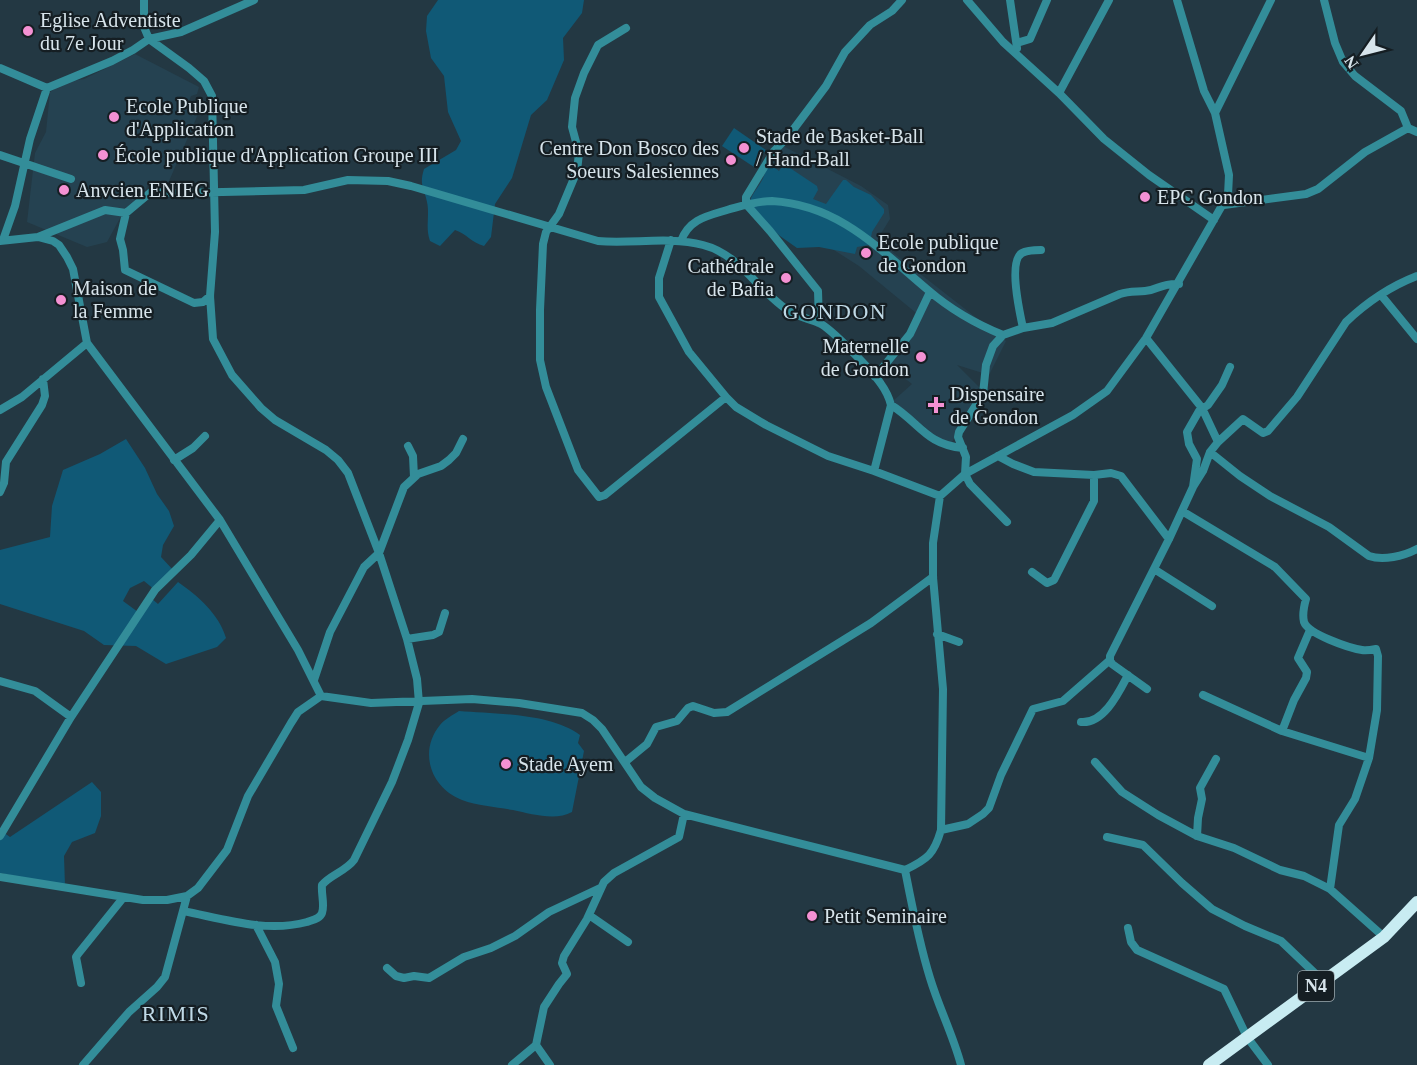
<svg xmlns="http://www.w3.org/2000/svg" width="1417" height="1065" font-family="'Times New Roman',serif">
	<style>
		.built { fill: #254251 }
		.green { fill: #105976 }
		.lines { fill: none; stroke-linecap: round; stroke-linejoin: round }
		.minor { stroke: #338d99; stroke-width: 8 }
		.highway { stroke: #c8ecf2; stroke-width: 12 }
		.poi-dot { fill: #f491d3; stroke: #151e23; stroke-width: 2 }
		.labels { text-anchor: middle; stroke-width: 4.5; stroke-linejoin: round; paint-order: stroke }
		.shield { fill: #151e23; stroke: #9da9af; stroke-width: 1.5 }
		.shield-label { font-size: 18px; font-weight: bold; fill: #d7e4eb }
		.poi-label { font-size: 20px; fill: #d7e4eb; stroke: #151e23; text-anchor: start }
		.quarter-label { font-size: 22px; letter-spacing: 1.5px; fill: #c0dae7; stroke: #151e23 }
	</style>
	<rect width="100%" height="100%" fill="#233843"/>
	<path class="built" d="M 135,54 L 199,87 L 197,94 L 191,96 L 189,101 L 199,112 L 166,188 L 148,184 L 137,209 L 125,209 L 107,242 L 87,247 L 27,222 L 35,153 L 46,132 L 50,92 L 65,82 L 84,79 Z
		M 781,145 L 861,186 L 888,205 L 890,219 L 877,240 L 1006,341 L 989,375 L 957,365 L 981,389 L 972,409 L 949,447 L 893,401 L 912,384 L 888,365 L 921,317 L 859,266 L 749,196 Z"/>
	<path class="green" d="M 438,0 L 584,0 L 582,13 L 563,38 L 564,60 L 547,100 L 531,115 L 512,178 L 495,204 L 491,237 L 484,246 C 472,243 467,234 455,230 L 440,246 L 430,241 C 425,227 430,216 427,202 C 424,187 419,185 424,169 L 456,150 L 461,141 L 448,112 L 444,76 L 431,58 L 426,31 L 427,16 Z
		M 734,128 L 766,150 L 754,167 L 722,146 Z
		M 770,164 L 779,171 L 783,165 L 787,166 L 817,186 L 818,190 L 813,199 L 826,204 L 843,180 L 846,180 L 854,187 L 871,195 L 884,209 L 884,213 L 872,232 L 870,243 L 868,245 L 857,247 L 855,254 L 819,247 L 797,248 L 780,236 L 747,208 C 752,190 764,185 767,165 Z
		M 126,439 L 145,468 L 157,494 L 169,511 L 174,526 L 163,545 L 161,557 L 174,571 L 155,590 L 144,581 L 130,588 L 123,601 L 138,612 L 151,598 L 158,604 L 178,582 C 198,596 219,614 226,638 L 217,647 L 166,664 L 136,646 L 104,645 L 84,631 L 0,604 L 0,550 L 50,537 L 52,506 L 63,470 L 100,454 Z
		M 459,711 C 495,714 550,713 580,735 L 578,743 L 584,751 L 572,812 C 556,821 531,814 513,810 C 497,807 478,806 462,800 C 431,788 418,752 440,725 C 445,719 453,715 459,711 Z
		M 92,782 L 101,792 L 101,816 L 95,833 L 72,842 L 64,856 L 65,886 L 0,873 L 0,830 L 10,837 Z"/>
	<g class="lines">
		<path class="minor" d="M 144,0 L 144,27 L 149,39 L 189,68 L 204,81 L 212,96 L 215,232 L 210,296 L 213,339 L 232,375 L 261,408 L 275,420 L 326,450 L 338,460 L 348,473 L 379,553 L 407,639 L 417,679 L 419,703 L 408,740 L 392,782 L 354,860 C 346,871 330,875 322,885 C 321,894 325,905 322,913 C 320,919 312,920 307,922 C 266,933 224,919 183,911
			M 967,0 L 1003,42 L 1059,93 L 1104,139 L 1149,175 L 1214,220
			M 1010,0 L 1017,48
			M 1177,0 L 1204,91 L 1215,113
			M 1324,0 L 1335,43 L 1343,62 L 1355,76 L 1401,111 L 1408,128
			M 626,28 L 598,45 L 584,73 L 575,98 L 572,127 L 579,153 L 577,171 L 559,214 L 546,232 L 543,244 L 540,310 L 540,360 L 546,387 L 578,470 L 599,497 L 605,495 L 726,397
			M 1017,43 L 1030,39 L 1047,0
			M 0,68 L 47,88
			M 1059,93 L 1109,0
			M 0,155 L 71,179
			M 1224,205 L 1306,194 L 1318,189 L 1365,152 L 1408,128 L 1417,132
			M 38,237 L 105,210 L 126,213
			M 3,240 L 15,206 L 30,139 L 47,88 L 112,61 L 133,50 L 149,39 L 181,32 L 254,0
			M 671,240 L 659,278 L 659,297 L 689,352 L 726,397 L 736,407 L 766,425 L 828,456 L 874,471
			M 0,241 L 38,237 L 53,241 L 59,245 L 67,257 L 73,269 L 87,343 L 220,520 L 298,650 L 321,696
			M 681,241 C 689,219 707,216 727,210 C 742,206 756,201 772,201 C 840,205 880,250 928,290 C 950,309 976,324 1003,335 L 1023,328 L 1052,323 L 1120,294 C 1129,291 1137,292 1145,291 C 1159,290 1160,283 1179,284
			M 1381,295 L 1417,339
			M 210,296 L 203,302 L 194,303 L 125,270 L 123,250 L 120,239 L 126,213 L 151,192 L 178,193 L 304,190 L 348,180 L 388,181 L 411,186 L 598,241 C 633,244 668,236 703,245 C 739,254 757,289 786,309 C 796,317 808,318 819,323 C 831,328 873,372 881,384 C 886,391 889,397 891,405 L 874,471 L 940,496
			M 819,323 L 818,291 L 770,231 L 746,204 L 746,197 L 774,151 L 787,138 L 826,86 L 845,52 L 870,25 L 892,11 L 902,0
			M 1023,328 C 1020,314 1008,261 1022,253 C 1027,250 1035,250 1041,250
			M 1003,335 L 993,346 L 986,365 L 983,394 L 959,432 L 958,437 L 966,457 L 965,474 L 970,484 L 1007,522
			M 1146,338 L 1202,408 L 1218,442 L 1210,452 L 1203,471 L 1193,487 L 1169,539 L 1110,656 L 1110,660 L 1112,664 L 1147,689
			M 875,377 L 910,334 L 930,292
			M 891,405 C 919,422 926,445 963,448
			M 0,410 L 22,397 L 87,343
			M 1218,442 L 1243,419 L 1263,433 L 1268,431 L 1297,397 L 1346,322 C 1366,303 1391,286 1417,276
			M 408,446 L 413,456 L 414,477
			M 1210,452 L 1240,476 L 1270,496 L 1329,527 L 1369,556 C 1383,561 1404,556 1417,549
			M 998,456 L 1013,464 L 1034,472 L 1094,475 L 1111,473 L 1121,476 L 1169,539
			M 174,460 L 193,448 L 205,436
			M 1193,487 L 1197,459 L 1189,444 L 1187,432 L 1199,411 L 1208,405 L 1222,385 L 1230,367
			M 0,492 L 4,483 L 6,462 L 42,405 L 45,396 L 43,379
			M 1182,511 L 1275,567 L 1306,599 C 1304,606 1302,614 1304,622 C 1308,634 1349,648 1362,650 C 1366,651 1371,650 1376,649 L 1378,656 L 1377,710 L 1369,758 L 1355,799 L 1339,825 L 1330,889
			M 1154,569 L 1212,606
			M 1032,572 L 1047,583 L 1054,580 L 1094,501 L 1094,475
			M 937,634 L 959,642
			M 407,639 L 433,635 L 439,632 L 445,613
			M 314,680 L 330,632 L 364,567 L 379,553 L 404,487 L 418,474 L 441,466 L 449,460 L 456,453 L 463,439
			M 0,681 L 35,691 L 71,717
			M 1203,695 L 1282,731 L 1369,758
			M 1081,722 C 1104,724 1119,692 1128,675
			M 1282,731 L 1294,700 L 1306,678 L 1307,672 L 1298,658 L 1310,630
			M 625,762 L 647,744 L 656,727 L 677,721 L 688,708 L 693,706 L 714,713 L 727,712 L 871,623 L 933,577
			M 1095,762 L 1122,792 L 1158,815 L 1197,836 L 1234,848 L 1280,870 L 1304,876 L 1330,889 L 1384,937
			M 941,830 L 968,824 L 983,814 L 989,808 L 1001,775 L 1033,709 L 1063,701 L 1110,660
			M 0,836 L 71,717 L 155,590 L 191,555 L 220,520
			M 1197,836 L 1198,818 L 1202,799 L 1200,788 L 1216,759
			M 1107,837 L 1143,845 L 1182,883 L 1212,909 L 1245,926 L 1281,941 L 1323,981
			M 905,870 C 912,906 919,943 930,978 C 939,1008 953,1035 961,1065
			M 0,877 L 143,900 L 167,900 L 187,896 L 198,888 L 227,850 L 248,796 L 291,723 L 298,712 L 321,696 L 371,703 L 472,699 L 519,703 L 582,713 L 593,720 L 602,729 L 641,787 L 655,798 L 684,814 L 905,870 C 928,859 934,854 941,830 L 943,689 L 933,577 L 933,543 L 940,496 L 965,474 L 1073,415 L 1107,391 L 1146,338 L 1228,195 L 1229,175 L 1215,113 L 1271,0
			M 589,915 L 628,942
			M 256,925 L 275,962 L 279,984 L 276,1006 L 293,1048
			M 1128,928 L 1131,942 L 1137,950 L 1224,989 L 1247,1037 L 1268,1065
			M 387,968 L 396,976 L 404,978 L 414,976 L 429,978 L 464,957 L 491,948 L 515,936 L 549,912 L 600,888
			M 81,983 L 76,957 L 78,954 L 123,898
			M 536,1045 L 550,1065
			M 83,1065 L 129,1012 L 157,987 L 165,977 L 187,896
			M 512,1065 L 536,1045 L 544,1007 L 559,984 L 567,974 L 562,963 L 564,956 L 587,919 L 604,882 L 614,873 L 679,837 L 684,814"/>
		<path class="highway" d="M 1209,1065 L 1384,937 L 1417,902"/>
	</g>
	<g class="poi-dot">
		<circle cx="28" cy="31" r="6"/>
		<circle cx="114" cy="117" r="6"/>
		<circle cx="744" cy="148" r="6"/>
		<circle cx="103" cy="155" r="6"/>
		<circle cx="731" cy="160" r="6"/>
		<circle cx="64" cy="190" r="6"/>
		<circle cx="1145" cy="197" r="6"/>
		<circle cx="866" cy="253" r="6"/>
		<circle cx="786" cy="278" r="6"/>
		<circle cx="61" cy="300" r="6"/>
		<circle cx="921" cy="357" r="6"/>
		<path d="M933 396h6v6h6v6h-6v6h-6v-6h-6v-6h6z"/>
		<circle cx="506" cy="764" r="6"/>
		<circle cx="812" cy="916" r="6"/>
	</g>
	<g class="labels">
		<rect class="shield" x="1298" y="971" width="36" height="30" rx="4.5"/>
		<g class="shield-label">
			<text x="1316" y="992">N4</text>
		</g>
		<g class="poi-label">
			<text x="40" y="27">Eglise Adventiste<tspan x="40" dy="23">du 7e Jour</tspan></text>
			<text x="126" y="113">Ecole Publique<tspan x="126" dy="23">d'Application</tspan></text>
			<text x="756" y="143">Stade de Basket-Ball<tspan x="756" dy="23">/ Hand-Ball</tspan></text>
			<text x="719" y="155" text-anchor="end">Centre Don Bosco des<tspan x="719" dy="23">Soeurs Salesiennes</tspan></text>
			<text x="115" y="162">École publique d'Application Groupe III</text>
			<text x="76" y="197">Anvcien ENIEG</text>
			<text x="1157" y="204">EPC Gondon</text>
			<text x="878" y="249">Ecole publique<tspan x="878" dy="23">de Gondon</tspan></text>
			<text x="774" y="273" text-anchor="end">Cathédrale<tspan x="774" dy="23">de Bafia</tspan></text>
			<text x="73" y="295">Maison de<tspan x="73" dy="23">la Femme</tspan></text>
			<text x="909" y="353" text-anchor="end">Maternelle<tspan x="909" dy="23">de Gondon</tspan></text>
			<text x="950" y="401">Dispensaire<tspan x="950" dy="23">de Gondon</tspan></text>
			<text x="518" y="771">Stade Ayem</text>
			<text x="824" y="923">Petit Seminaire</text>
		</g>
		<g class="quarter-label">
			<text x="835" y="319">GONDON</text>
			<text x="176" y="1021">RIMIS</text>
		</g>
	</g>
	<g transform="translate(1363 54) rotate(235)" stroke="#151e23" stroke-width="4.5" paint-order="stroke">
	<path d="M0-4.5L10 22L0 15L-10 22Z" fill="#d7e4eb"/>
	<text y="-9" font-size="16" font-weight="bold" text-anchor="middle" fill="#d7e4eb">N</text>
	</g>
</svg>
